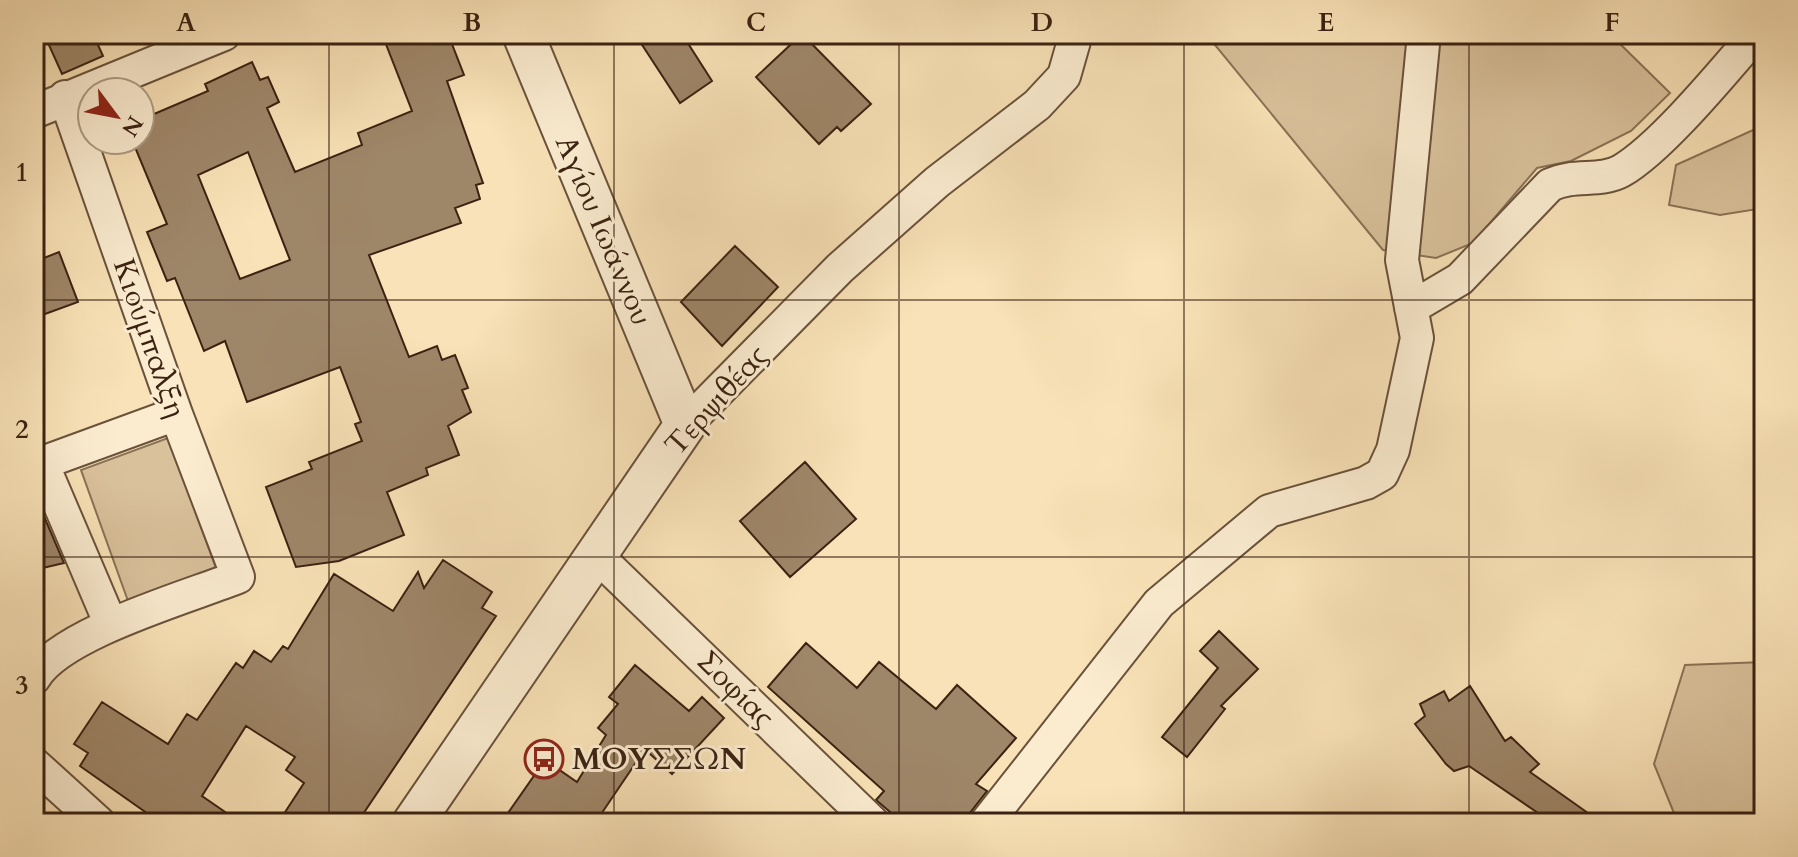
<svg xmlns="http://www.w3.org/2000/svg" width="1798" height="857" font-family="Cardo,serif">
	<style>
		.green { fill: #d9c19b; stroke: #8a7256; stroke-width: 2 }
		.building { fill: #9e8668; stroke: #3b2212; stroke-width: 2; fill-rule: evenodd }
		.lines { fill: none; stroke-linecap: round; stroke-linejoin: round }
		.minor-casing { stroke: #6a523b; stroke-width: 36 }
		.tertiary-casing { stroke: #6a523b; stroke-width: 44 }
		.minor { stroke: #fbecd0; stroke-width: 32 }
		.tertiary { stroke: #fbecd0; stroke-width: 40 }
		.grid { fill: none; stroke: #3b2212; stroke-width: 2; stroke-opacity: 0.55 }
		.labels { text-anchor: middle; stroke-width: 6; stroke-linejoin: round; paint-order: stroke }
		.street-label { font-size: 30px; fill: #3b2212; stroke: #fbecd0 }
		.poi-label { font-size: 30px; font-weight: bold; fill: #3b2212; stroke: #fbecd0; text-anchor: start }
		.neatline { fill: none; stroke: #3b2212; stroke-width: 3 }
		.grid-label { font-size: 26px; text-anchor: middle; font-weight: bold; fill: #3b2212 }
	</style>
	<rect width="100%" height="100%" fill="#f9e2b7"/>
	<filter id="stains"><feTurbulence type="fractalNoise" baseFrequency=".0025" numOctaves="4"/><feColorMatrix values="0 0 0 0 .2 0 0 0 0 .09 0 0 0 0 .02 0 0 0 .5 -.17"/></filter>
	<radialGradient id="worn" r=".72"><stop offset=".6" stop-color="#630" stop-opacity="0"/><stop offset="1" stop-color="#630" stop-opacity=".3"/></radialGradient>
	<path class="green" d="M 1206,34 L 1610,34 L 1670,93 L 1631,131 L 1571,161 L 1537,168 L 1473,243 L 1436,258 L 1383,250 Z
		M 1764,125 L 1764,208 L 1720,215 L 1669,205 L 1676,165 Z
		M 168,438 L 216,568 L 128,601 L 81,470 Z
		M 1764,662 L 1764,823 L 1678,823 L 1654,764 L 1685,665 Z"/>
	<path class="building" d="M 44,34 L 93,34 L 103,56 L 62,74 Z
		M 382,34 L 448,34 L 464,75 L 447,81 L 483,183 L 476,185 L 480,199 L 455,208 L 461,223 L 369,255 L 409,357 L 437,346 L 442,360 L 455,355 L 468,388 L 462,390 L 471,412 L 448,426 L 459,455 L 426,468 L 428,475 L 387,492 L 404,535 L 339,561 L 296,567 L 266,487 L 312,469 L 309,462 L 362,441 L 355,424 L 361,422 L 340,367 L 247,402 L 225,341 L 204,351 L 175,278 L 167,281 L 147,232 L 167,224 L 132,140 L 140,140 L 140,120 L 208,91 L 205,84 L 252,62 L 260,80 L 268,77 L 279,102 L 267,108 L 295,172 L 362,145 L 358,133 L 412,111 ZM 248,152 L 290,260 L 240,279 L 198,175 Z
		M 635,34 L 682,34 L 712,81 L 680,103 Z
		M 802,34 L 871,104 L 841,131 L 837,127 L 819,144 L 756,77 Z
		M 735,246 L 778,287 L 722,346 L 681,302 Z
		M 59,252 L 78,302 L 34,318 L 34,262 Z
		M 805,462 L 856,519 L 790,577 L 740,521 Z
		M 34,493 L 64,563 L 34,570 Z
		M 443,560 L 492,592 L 482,608 L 496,616 L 357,823 L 278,823 L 304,783 L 286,770 L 295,757 L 246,726 L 202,796 L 241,823 L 161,823 L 80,766 L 88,753 L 74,744 L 102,702 L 168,744 L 187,714 L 197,720 L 236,663 L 243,668 L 254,651 L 271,662 L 283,646 L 288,649 L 334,574 L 393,611 L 418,572 L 424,588 Z
		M 1219,631 L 1258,669 L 1221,706 L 1225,709 L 1187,757 L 1162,737 L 1218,668 L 1200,651 Z
		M 806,643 L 857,688 L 879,662 L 936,709 L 957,685 L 1016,738 L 976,784 L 987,791 L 962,823 L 903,823 L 876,800 L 884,791 L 768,687 Z
		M 635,665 L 689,711 L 702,697 L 724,718 L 672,774 L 649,753 L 640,764 L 637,761 L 595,823 L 501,823 L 545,760 L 577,782 L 606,735 L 598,728 L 618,704 L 609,697 Z
		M 1470,686 L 1505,741 L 1511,737 L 1539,764 L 1530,772 L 1602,823 L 1530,823 L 1538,813 L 1469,766 L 1454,771 L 1446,764 L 1415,724 L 1425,716 L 1420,704 L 1444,691 L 1449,701 Z"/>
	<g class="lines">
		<defs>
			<path id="minor" d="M 34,112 L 224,34
				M 1411,308 L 1460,279 L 1550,185 C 1575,173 1599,183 1621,171 C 1661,148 1724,71 1756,34
				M 685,425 L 840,268 L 937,182 L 1037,105 L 1064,76 L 1076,34
				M 42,463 L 111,625
				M 34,466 L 176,414
				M 597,556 L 873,823
				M 34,678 C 60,633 188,597 238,577 L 176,414 L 65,97
				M 34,764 L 99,823
				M 986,823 L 1159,603 L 1269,511 L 1366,483 L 1382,474 L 1393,450 L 1417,338 L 1402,260 L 1424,34"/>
			<path id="tertiary" d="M 413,823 L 685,425 L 523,34"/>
		</defs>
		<use href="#minor" class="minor-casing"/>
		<use href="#tertiary" class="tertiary-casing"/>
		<use href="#minor" class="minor"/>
		<use href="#tertiary" class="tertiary"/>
	</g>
	<path class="grid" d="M 329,34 L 329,823M 614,34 L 614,823M 899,34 L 899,823M 1184,34 L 1184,823M 1469,34 L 1469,823M 34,300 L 1764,300M 34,557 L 1764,557"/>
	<defs>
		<symbol id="bus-ring" viewBox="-11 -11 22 22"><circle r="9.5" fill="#fbecd0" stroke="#8f2418" stroke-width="1.5"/><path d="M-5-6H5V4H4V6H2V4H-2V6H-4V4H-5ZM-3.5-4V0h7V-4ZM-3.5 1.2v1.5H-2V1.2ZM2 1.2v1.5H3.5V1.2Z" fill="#8f2418"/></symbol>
	</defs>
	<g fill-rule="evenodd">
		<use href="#bus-ring" x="522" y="737" width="44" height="44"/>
	</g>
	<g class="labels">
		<g class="street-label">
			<text transform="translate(604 230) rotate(67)" y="10">Αγίου Ιωάννου</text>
			<text transform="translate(150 338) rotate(71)" y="10">Κιούμπαλξη</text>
			<text transform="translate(716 400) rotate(-48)" y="10">Τερψιθέας</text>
			<text transform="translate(736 689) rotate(45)" y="10">Σοφίας</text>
		</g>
		<g class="poi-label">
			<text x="572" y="769">ΜΟΥΣΣΩΝ</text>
		</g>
	</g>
	<rect width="1798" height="857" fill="none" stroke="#f9e2b7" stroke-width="88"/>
	<g transform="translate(116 116) rotate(122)"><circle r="38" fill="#fbecd0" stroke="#ae9b84" stroke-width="2"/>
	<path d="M0-6L14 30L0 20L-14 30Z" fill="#8f2418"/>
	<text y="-12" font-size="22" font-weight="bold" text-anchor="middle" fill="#3b2212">N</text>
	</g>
	<rect x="44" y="44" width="1710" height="769" class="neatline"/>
	<g class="grid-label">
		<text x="186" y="31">A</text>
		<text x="472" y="31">B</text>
		<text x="756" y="31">C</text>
		<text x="1042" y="31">D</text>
		<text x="1326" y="31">E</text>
		<text x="1612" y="31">F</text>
		<text x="22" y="181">1</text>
		<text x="22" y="438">2</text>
		<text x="22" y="694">3</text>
	</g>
	<rect width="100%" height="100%" filter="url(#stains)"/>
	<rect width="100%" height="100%" fill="url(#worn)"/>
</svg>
